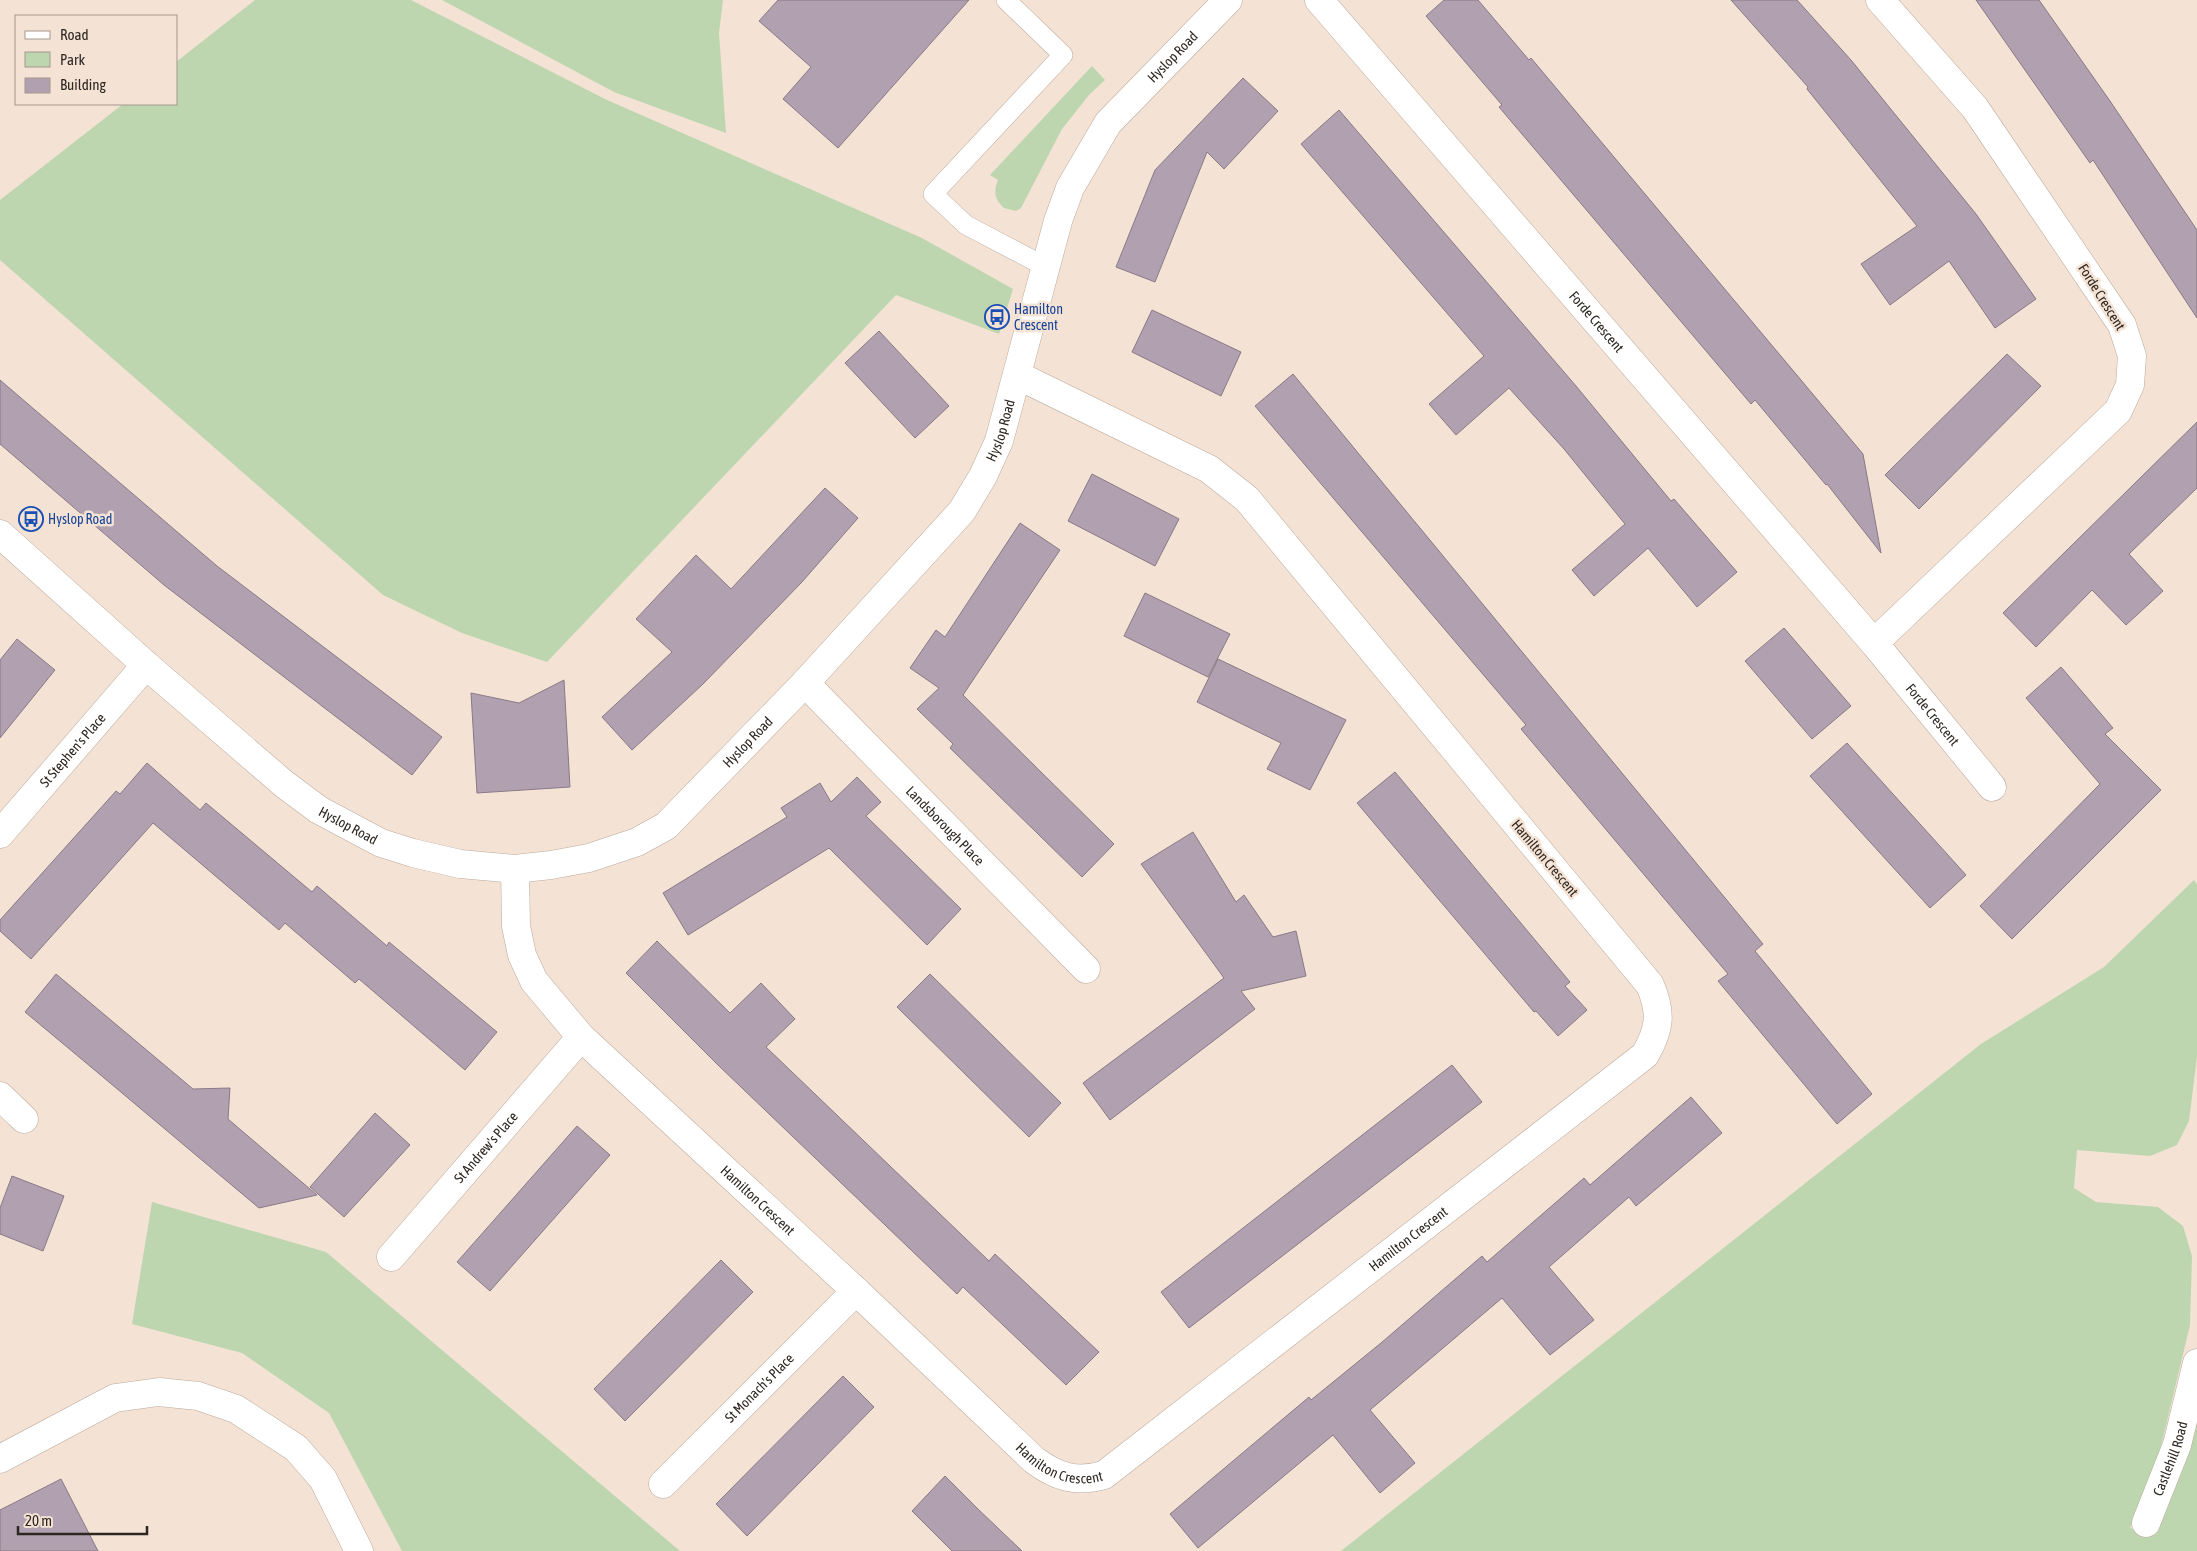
<svg xmlns="http://www.w3.org/2000/svg" width="2197" height="1551" font-family="'Asap Condensed',sans-serif">
	<style>
		.green { fill: #bdd6b0 }
		.building { fill: #b1a1b0; stroke: #887987 }
		.lines { fill: none; stroke-linecap: round; stroke-linejoin: round }
		.lane-casing { stroke: #bbaa9d; stroke-width: 20 }
		.street-casing { stroke: #bbaa9d; stroke-width: 29 }
		.lane { stroke: #fff; stroke-width: 19 }
		.street { stroke: #fff; stroke-width: 28 }
		.labels { text-anchor: middle; stroke-width: 5; stroke-linejoin: round; paint-order: stroke }
		.street-label { font-size: 14px; fill: #2d2621; stroke: #f4e3d4 }
		.transit-label { font-size: 14px; fill: #164399; stroke: #f4e3d4; text-anchor: start }
	</style>
	<rect width="100%" height="100%" fill="#f4e3d4"/>
	<path class="green" d="M 255,0 L 411,0 L 607,100 L 922,238 L 1013,289 L 999,334 L 896,295 L 547,662 L 462,633 L 383,595 L 0,260 L 0,200 L 123,104 L 176,104 L 176,62 Z
		M 442,0 L 723,0 L 719,33 L 726,133 L 614,92 Z
		M 1092,66 L 1105,80 L 1089,95 L 1062,129 L 1021,208 L 1016,211 L 1004,208 C 995,200 993,192 998,180 L 990,175 Z
		M 2194,880 L 2197,884 L 2197,1056 L 2189,1121 L 2177,1145 L 2150,1156 L 2077,1150 L 2074,1188 L 2096,1202 L 2158,1207 L 2183,1226 L 2192,1256 L 2190,1325 L 2158,1459 L 2130,1528 L 2153,1535 L 2188,1444 L 2197,1410 L 2197,1551 L 1341,1551 L 1981,1044 L 2104,967 Z
		M 152,1202 L 326,1252 L 680,1551 L 402,1551 L 329,1413 L 242,1353 L 132,1324 Z"/>
	<path class="building" d="M 778,0 L 969,0 L 838,148 L 783,99 L 811,67 L 759,21 Z
		M 1444,0 L 1478,0 L 1529,60 L 1531,58 L 1863,454 L 1881,553 L 1827,484 L 1826,485 L 1755,400 L 1751,404 L 1499,107 L 1502,105 L 1426,16 Z
		M 1731,0 L 1797,0 L 1851,60 L 1976,214 L 2036,299 L 1995,328 L 1949,261 L 1890,305 L 1861,264 L 1917,226 L 1807,89 L 1808,87 Z
		M 1976,0 L 2039,0 L 2110,101 L 2197,230 L 2197,318 L 2093,160 L 2090,163 Z
		M 1243,78 L 1278,111 L 1224,169 L 1207,152 L 1155,282 L 1116,267 L 1155,170 Z
		M 1339,110 L 1576,386 L 1671,501 L 1674,499 L 1737,572 L 1697,607 L 1648,548 L 1594,596 L 1572,570 L 1625,524 L 1564,449 L 1509,388 L 1456,435 L 1429,404 L 1484,356 L 1301,144 Z
		M 1152,310 L 1241,352 L 1221,396 L 1132,352 Z
		M 879,331 L 949,406 L 915,438 L 845,363 Z
		M 2007,354 L 2041,386 L 1919,509 L 1885,475 Z
		M 1293,374 L 1763,944 L 1755,951 L 1872,1094 L 1837,1124 L 1718,981 L 1728,974 L 1521,729 L 1526,725 L 1255,406 Z
		M 0,380 L 217,566 L 442,737 L 412,775 L 164,585 L 0,444 Z
		M 2197,422 L 2197,488 L 2129,554 L 2163,591 L 2126,625 L 2092,590 L 2036,647 L 2003,613 Z
		M 1092,474 L 1179,519 L 1155,566 L 1068,521 Z
		M 825,488 L 858,518 L 802,582 L 703,684 L 632,750 L 602,717 L 672,652 L 636,619 L 696,555 L 731,589 Z
		M 1020,523 L 1060,550 L 963,695 L 1114,844 L 1082,877 L 950,748 L 953,744 L 917,709 L 939,688 L 910,668 L 936,630 L 945,637 Z
		M 1145,593 L 1230,634 L 1208,677 L 1124,636 Z
		M 1784,628 L 1851,706 L 1812,739 L 1745,661 Z
		M 17,639 L 55,670 L 0,738 L 0,660 Z
		M 1218,659 L 1346,720 L 1310,790 L 1267,769 L 1281,743 L 1197,702 Z
		M 2061,667 L 2113,728 L 2105,734 L 2161,790 L 2012,939 L 1980,906 L 2100,784 L 2026,698 Z
		M 564,680 L 570,787 L 477,793 L 471,693 L 519,703 Z
		M 1847,743 L 1966,875 L 1930,908 L 1810,776 Z
		M 147,763 L 200,810 L 206,803 L 312,892 L 317,886 L 387,946 L 389,942 L 497,1032 L 465,1070 L 359,979 L 355,983 L 285,923 L 279,930 L 153,823 L 31,959 L 0,931 L 0,920 L 116,791 L 120,794 Z
		M 1395,772 L 1570,982 L 1565,986 L 1587,1010 L 1558,1036 L 1536,1011 L 1534,1012 L 1357,803 Z
		M 857,777 L 881,802 L 866,816 L 961,909 L 927,945 L 829,848 L 688,935 L 663,893 L 787,817 L 781,808 L 820,783 L 831,802 Z
		M 1193,832 L 1236,902 L 1244,895 L 1273,937 L 1296,931 L 1306,976 L 1241,991 L 1255,1009 L 1110,1120 L 1083,1083 L 1224,978 L 1141,864 Z
		M 657,941 L 730,1013 L 761,983 L 795,1019 L 766,1047 L 989,1261 L 995,1254 L 1099,1352 L 1066,1385 L 963,1287 L 957,1294 L 718,1065 L 626,973 Z
		M 56,974 L 193,1089 L 230,1088 L 228,1119 L 317,1195 L 259,1208 L 97,1072 L 25,1012 Z
		M 930,974 L 1061,1103 L 1029,1137 L 897,1007 Z
		M 1452,1065 L 1482,1102 L 1189,1328 L 1161,1292 Z
		M 1691,1097 L 1722,1133 L 1636,1206 L 1629,1197 L 1549,1267 L 1594,1320 L 1550,1355 L 1502,1298 L 1370,1410 L 1415,1463 L 1380,1493 L 1333,1435 L 1198,1548 L 1170,1514 L 1309,1397 L 1311,1400 L 1381,1343 L 1482,1256 L 1487,1262 L 1584,1178 L 1590,1185 Z
		M 375,1113 L 410,1145 L 344,1217 L 310,1187 Z
		M 577,1126 L 610,1155 L 490,1291 L 457,1262 Z
		M 12,1176 L 64,1196 L 43,1251 L 0,1234 L 0,1208 Z
		M 721,1260 L 753,1292 L 625,1421 L 594,1389 Z
		M 843,1376 L 874,1407 L 747,1536 L 716,1504 Z
		M 945,1476 L 979,1510 L 1022,1551 L 952,1551 L 912,1511 Z
		M 61,1479 L 98,1551 L 0,1551 L 0,1510 Z"/>
	<g class="lines">
		<defs>
			<path id="lane" d="M 1006,0 L 1063,55 L 933,194 L 966,225 L 1046,267"/>
			<g id="street">
				<path id="s1" d="M 1319,0 L 1874,643 L 1992,787"/>
				<path id="s2" d="M 0,534 L 146,665 L 284,784 L 319,810 L 381,843 L 413,853 L 460,864 L 515,869 L 551,865 L 589,858 L 637,842 L 666,826 L 805,683 L 962,511 L 983,476 L 999,441 L 1058,221 L 1070,188 L 1108,123 L 1228,0"/>
				<path d="M 1874,643 L 2118,411 L 2130,385 L 2132,356 L 2122,325 L 1975,108 L 1880,0"/>
				<path id="s3" d="M 805,683 L 1086,969"/>
				<path id="s4" d="M 0,834 L 146,665"/>
				<path id="s5" d="M 515,869 L 516,926 L 522,955 L 534,981 L 581,1037 L 856,1291 L 1034,1460 C 1057,1477 1076,1483 1104,1475 L 1645,1055 C 1660,1029 1662,1013 1650,985 L 1247,499 L 1209,469 L 1017,375"/>
				<path d="M 0,1096 L 24,1119"/>
				<path id="s6" d="M 391,1257 L 581,1037"/>
				<path d="M 0,1459 L 115,1398 L 159,1392 L 198,1396 L 236,1409 L 296,1448 L 323,1479 L 359,1551"/>
				<path id="s7" d="M 663,1484 L 856,1291"/>
				<path id="s8" d="M 2146,1523 L 2177,1445 L 2197,1363"/>
			</g>
		</defs>
		<use href="#lane" class="lane-casing"/>
		<use href="#street" class="street-casing"/>
		<use href="#lane" class="lane"/>
		<use href="#street" class="street"/>
	</g>
	<defs>
		<symbol id="bus-ring" viewBox="-11 -11 22 22"><circle r="9.5" fill="#f4e3d4" stroke="#1a4fb4" stroke-width="1.5"/><path d="M-5-6H5V4H4V6H2V4H-2V6H-4V4H-5ZM-3.5-4V0h7V-4ZM-3.5 1.2v1.5H-2V1.2ZM2 1.2v1.5H3.5V1.2Z" fill="#1a4fb4"/></symbol>
	</defs>
	<g fill-rule="evenodd">
		<use href="#bus-ring" x="983" y="303" width="28" height="28"/>
		<use href="#bus-ring" x="17" y="505" width="28" height="28"/>
	</g>
	<g class="labels">
		<g class="street-label">
			<text dy="5" stroke="none"><textPath href="#s2" startOffset="1730">Hyslop Road</textPath></text>
			<text transform="translate(2102 297) rotate(58)" y="5">Forde Crescent</text>
			<text dy="5" stroke="none"><textPath href="#s1" startOffset="425">Forde Crescent</textPath></text>
			<text dy="5" stroke="none"><textPath href="#s2" startOffset="1310">Hyslop Road</textPath></text>
			<text dy="5" stroke="none"><textPath href="#s1" startOffset="942">Forde Crescent</textPath></text>
			<text dy="5" stroke="none"><textPath href="#s2" startOffset="905">Hyslop Road</textPath></text>
			<text dy="5" stroke="none"><textPath href="#s4" startOffset="111">St Stephen's Place</textPath></text>
			<text dy="5" stroke="none"><textPath href="#s2" startOffset="455">Hyslop Road</textPath></text>
			<text dy="5" stroke="none"><textPath href="#s3" startOffset="200">Landsborough Place</textPath></text>
			<text transform="translate(1545 858) rotate(50)" y="5">Hamilton Crescent</text>
			<text dy="5" stroke="none"><textPath href="#s6" startOffset="145">St Andrew's Place</textPath></text>
			<text dy="5" stroke="none"><textPath href="#s5" startOffset="429">Hamilton Crescent</textPath></text>
			<text dy="5" stroke="none"><textPath href="#s5" startOffset="1268">Hamilton Crescent</textPath></text>
			<text dy="5" stroke="none"><textPath href="#s7" startOffset="136">St Monach's Place</textPath></text>
			<text dy="5" stroke="none"><textPath href="#s5" startOffset="834">Hamilton Crescent</textPath></text>
			<text dy="5" stroke="none"><textPath href="#s8" startOffset="69">Castlehill Road</textPath></text>
		</g>
		<g class="transit-label">
			<text x="1014" y="314">Hamilton<tspan x="1014" dy="16">Crescent</tspan></text>
			<text x="48" y="524">Hyslop Road</text>
		</g>
	</g>
	<rect x="15" y="15" width="162" height="90" fill="#f4e3d4" stroke="#a4978c"/>
	<rect x="25" y="31" width="25" height="8" fill="#ffffff" stroke="#a4978c"/>
	<text x="60" y="40" font-size="15" fill="#2d2621">Road</text>
	<rect x="25" y="52" width="25" height="15" fill="#bdd6b0" stroke="#a4978c"/>
	<text x="60" y="65" font-size="15" fill="#2d2621">Park</text>
	<rect x="25" y="78" width="25" height="15" fill="#b1a1b0" stroke="#a4978c"/>
	<text x="60" y="90" font-size="15" fill="#2d2621">Building</text>
	<path d="M18 1526v8h129v-8" fill="none" stroke="#2d2621" stroke-width="2.5"/>
	<text x="25" y="1526" font-size="15" fill="#2d2621" stroke="#f4e3d4" stroke-width="4" paint-order="stroke">20 m</text>
</svg>
